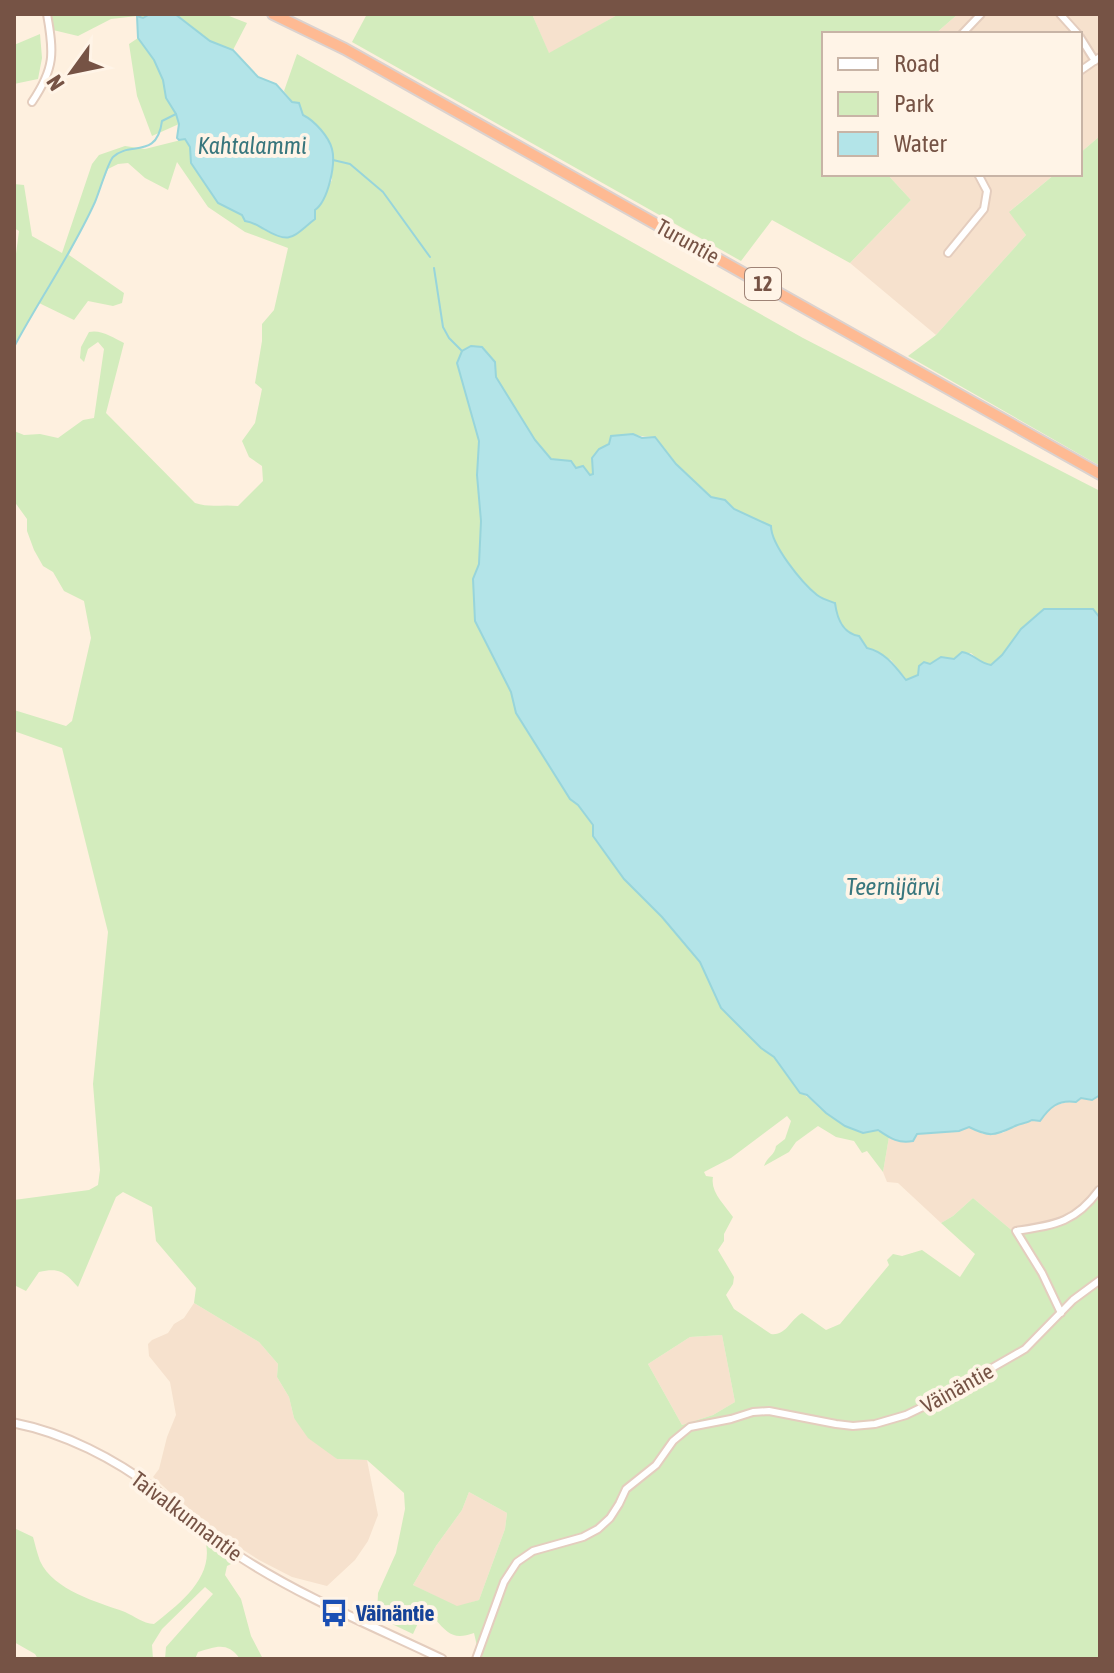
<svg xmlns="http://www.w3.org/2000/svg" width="1114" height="1673" font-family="'Asap Condensed',sans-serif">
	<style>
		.residential { fill: #f6e1cd }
		.green { fill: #d3ecbd; fill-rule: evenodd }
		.water { fill: #b3e4e8; stroke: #98d5db; stroke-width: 2 }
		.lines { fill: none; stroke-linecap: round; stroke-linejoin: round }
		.stream { stroke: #98d5db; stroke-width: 2 }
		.minor-casing { stroke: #e4cdbe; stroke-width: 10 }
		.tertiary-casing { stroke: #e4cdbe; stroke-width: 11 }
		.trunk-casing { stroke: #dbd2cf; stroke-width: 14 }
		.minor { stroke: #fff; stroke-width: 6 }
		.tertiary { stroke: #fff; stroke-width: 7 }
		.trunk { stroke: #feba93; stroke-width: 10 }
		.labels { text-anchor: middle; stroke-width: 8; stroke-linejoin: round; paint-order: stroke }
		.shield { fill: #fff4e7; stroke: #9f8376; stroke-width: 2 }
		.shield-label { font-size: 20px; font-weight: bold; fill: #765345 }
		.street-label { font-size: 22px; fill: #765345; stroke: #fff4e7 }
		.transit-label { font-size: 22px; font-weight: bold; fill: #164399; stroke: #fff4e7; text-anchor: start }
		.water-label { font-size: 24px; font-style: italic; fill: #38767d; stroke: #fff4e7 }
	</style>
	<rect width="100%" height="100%" fill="#fef0df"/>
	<path class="residential" d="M 532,14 L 619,14 L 549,54 Z
		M 958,14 L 1100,14 L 1100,136 L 1080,153 L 1080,34 L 935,34 Z
		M 887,174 L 1055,174 L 1010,211 L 1026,235 L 936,335 L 850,263 L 911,200 Z
		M 1100,1095 L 1100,1194 L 1084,1212 L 1063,1224 L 1045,1229 L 1015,1233 L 973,1198 L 953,1216 L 941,1223 L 898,1183 L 887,1182 L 883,1172 L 889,1137 L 893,1139 L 969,1126 L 983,1134 L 1003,1133 L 1015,1125 L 1027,1123 L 1032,1120 L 1040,1121 L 1050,1107 L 1081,1098 L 1092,1100 Z
		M 194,1303 L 259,1342 L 278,1364 L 277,1377 L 289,1397 L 294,1418 L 337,1459 L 367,1460 L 378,1515 L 368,1541 L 355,1560 L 327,1586 L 292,1577 L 259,1560 L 212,1530 L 153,1477 L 159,1469 L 167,1437 L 176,1415 L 170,1382 L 149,1356 L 148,1344 L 152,1340 L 168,1333 L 174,1324 L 184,1318 Z
		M 722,1335 L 735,1402 L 713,1415 L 682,1425 L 648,1364 L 690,1337 Z
		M 469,1492 L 507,1513 L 505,1529 L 479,1600 L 457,1607 L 413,1585 L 436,1546 L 462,1510 Z"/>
	<path class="green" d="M 50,14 L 150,14 L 143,18 L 137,16 L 111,19 L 78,36 L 53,30 Z
		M 175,14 L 224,14 L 247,23 L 233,50 L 210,41 Z
		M 367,14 L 532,14 L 549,53 L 619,14 L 958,14 L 935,34 L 824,34 L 824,174 L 887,174 L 911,200 L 850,263 L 772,220 L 741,261 L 352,42 Z
		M 40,34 L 42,58 L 38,79 L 14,84 L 14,45 Z
		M 138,38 L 154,60 L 163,80 L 166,98 L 176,114 L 179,124 L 152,136 L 137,96 L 129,44 Z
		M 297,54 L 803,338 L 1100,491 L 1100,618 L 1092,609 L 1021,629 L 1002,655 L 991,665 L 982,663 L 971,653 L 954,659 L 941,657 L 929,664 L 919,666 L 918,675 L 907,680 L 891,660 L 867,648 L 859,636 C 842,633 837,618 835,603 C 829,601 821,599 817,595 C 801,583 771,545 771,526 L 734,509 L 725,500 L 711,497 L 676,464 L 655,437 C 647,437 642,436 634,435 C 618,433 602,448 592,458 L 593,474 L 590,475 L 576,468 L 570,461 L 551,459 L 535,440 L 496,377 L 471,346 L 462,351 L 457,362 L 479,441 L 477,475 L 481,521 L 479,564 L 473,579 L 475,621 L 511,692 L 516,714 L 570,799 L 578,805 L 593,826 L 594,836 L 624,879 L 662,917 L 700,962 L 721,1008 L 761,1048 L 774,1057 L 800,1093 C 811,1097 816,1107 826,1113 C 846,1124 869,1124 889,1137 L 883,1172 L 867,1151 L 862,1153 L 854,1141 L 836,1137 L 818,1126 L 796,1142 L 789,1152 L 764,1166 C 767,1157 775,1155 776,1146 L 785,1139 L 791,1121 L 787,1116 L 731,1158 L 704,1172 L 706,1176 L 713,1177 C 710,1192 725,1205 733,1217 L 724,1234 L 724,1241 L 718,1250 L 734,1277 L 733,1284 L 726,1295 L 734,1309 L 771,1334 C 786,1336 790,1320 802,1313 L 826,1330 L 840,1324 L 889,1265 L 887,1260 L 893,1254 L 902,1256 L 922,1250 L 960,1277 L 975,1254 L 941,1223 L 953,1216 L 973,1198 L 1015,1233 C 1047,1229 1081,1224 1100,1194 L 1100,1659 L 480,1659 L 474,1633 C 454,1640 448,1634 435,1619 L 419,1621 L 413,1634 L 377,1617 L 378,1593 L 396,1553 L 405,1509 L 404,1493 L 367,1460 L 337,1459 L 308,1438 L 294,1418 L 289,1397 L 277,1377 L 278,1364 L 259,1342 L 194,1303 L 196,1288 L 156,1241 L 152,1207 L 123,1192 L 116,1197 L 78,1287 C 65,1272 59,1267 39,1272 L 26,1291 L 14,1285 L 14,1200 L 89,1190 L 98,1185 L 100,1170 L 93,1084 L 108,932 L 62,748 L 14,731 L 14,710 L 66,726 L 72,721 L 91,638 L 84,601 L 64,591 L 53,572 L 43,566 L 34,550 L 27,531 L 27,519 L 14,501 L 14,431 L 24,435 L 40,434 L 58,438 L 83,420 L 94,418 L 104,349 L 98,342 L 88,349 L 84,362 L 80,358 L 81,347 L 89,332 C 101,329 114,338 124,343 L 106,413 L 195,503 C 210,508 222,504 238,506 L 263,481 L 262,466 L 249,457 L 242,441 L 255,423 L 262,389 L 255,383 L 262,341 L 262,324 L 274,310 L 288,248 L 245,232 L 208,207 L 177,162 L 168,190 L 145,178 L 128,163 L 118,164 L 108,169 L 95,201 L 69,255 L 124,293 L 122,303 L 113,306 L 88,301 L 74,320 L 39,303 L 14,346 L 14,269 L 19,231 L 14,228 L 14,184 L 24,185 L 32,236 L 62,253 L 92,164 L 99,155 L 125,146 L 145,149 L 185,139 L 190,147 L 190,153 L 218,202 L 282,238 L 315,210 L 332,180 L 330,172 L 333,160 L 303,115 L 284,91 ZM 722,1335 L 735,1402 L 713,1415 L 682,1425 L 648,1364 L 690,1337 ZM 469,1492 L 507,1513 L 505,1529 L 479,1600 L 457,1606 L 413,1585 L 436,1546 L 462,1510 Z
		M 1100,136 L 1100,466 L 908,356 L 936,335 L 1026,235 L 1009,212 L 1055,174 L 1080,174 L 1080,153 Z
		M 14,1528 L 33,1537 C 35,1544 37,1553 40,1561 C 54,1591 98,1602 125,1612 C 136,1617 142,1623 154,1624 C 178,1605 213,1579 206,1544 L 233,1563 L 227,1566 L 225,1575 L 241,1599 L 251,1636 L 263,1659 L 240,1659 C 227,1641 216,1647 198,1652 L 195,1659 L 165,1659 L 166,1647 L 213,1594 L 205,1587 L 162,1629 L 152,1645 L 153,1659 L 38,1659 L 35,1654 L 14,1642 Z"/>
	<path class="water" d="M 150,14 L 175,14 L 210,41 L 233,50 L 258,77 L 276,84 L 292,102 L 299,103 L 303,115 C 315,121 329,137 332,149 C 336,164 328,201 315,210 L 315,219 C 292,237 291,245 264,229 C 257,225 253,222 245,221 L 242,215 L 218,203 L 191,163 L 190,147 L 185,139 L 179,140 L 177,138 L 179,124 L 176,114 L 166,98 L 163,80 L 154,60 L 138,38 L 137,16 L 143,18 Z
		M 471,346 L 482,347 L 495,362 L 496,377 L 535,440 L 551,459 L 571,461 L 576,468 L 583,466 L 590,475 L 593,474 L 592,458 L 599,449 L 609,444 L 611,436 L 633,434 L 642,438 L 655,437 L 676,464 L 711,497 L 725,500 L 734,509 L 771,526 C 771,545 802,583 817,595 C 822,599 829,601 835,603 C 837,618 842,633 859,636 L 867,648 C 885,652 895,666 906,680 L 918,675 L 919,666 L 924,662 L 930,664 L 941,657 L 954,659 L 962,652 C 975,654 978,663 991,665 L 1002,655 L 1021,629 L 1044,609 L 1093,609 L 1100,618 L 1100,1095 L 1092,1100 L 1081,1098 L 1076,1102 C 1058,1099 1049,1108 1040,1121 L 1032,1120 C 1026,1124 1020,1123 1013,1127 C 994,1136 989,1137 969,1127 L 959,1131 L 917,1134 L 913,1141 C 898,1144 890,1138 878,1130 L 863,1133 L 845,1126 L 826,1113 L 807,1095 L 800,1093 L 774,1057 L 761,1048 L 721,1008 L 700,962 L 662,917 L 624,879 L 593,836 L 593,825 L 578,805 L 570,799 L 516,713 L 511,692 L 475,621 L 473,579 L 479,564 L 481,521 L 477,475 L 479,441 L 457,363 L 462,351 Z"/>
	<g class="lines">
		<path class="stream" d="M 333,160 L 350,164 L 383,192 L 430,257
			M 434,268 L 443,327 L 449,338 L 462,351
			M 14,347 C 40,298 72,253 95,202 C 99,193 108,162 113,157 C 129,141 157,160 162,121 L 176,114"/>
		<defs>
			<path id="minor" d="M 1060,14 L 1078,34
				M 962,34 L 981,14
				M 1080,37 L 1095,61
				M 1080,71 L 1100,57
				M 32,102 C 55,68 54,53 47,14
				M 948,253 L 984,209 L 987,191 L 978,174
				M 1061,1313 L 1042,1273 L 1016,1231 C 1054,1225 1075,1223 1099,1190
				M 476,1659 L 504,1582 L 517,1562 L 533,1551 L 583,1537 L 598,1529 L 610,1518 L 619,1504 L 626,1489 L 656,1465 L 673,1441 L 690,1427 L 731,1419 L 753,1412 L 769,1411 L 836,1424 L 853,1426 L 875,1424 L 906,1415 L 931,1403 L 1025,1349 L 1073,1300 L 1100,1280"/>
			<path id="tertiary" d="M 14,1423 C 65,1433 115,1459 156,1490 C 185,1513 211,1538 242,1558 C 304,1598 375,1627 442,1659"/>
			<path id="trunk" d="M 273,14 L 345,49 L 1100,474"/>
		</defs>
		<use href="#minor" class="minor-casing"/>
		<use href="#tertiary" class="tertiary-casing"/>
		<use href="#trunk" class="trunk-casing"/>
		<use href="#minor" class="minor"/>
		<use href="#tertiary" class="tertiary"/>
		<use href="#trunk" class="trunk"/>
	</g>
	<defs>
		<symbol id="bus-bare" viewBox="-9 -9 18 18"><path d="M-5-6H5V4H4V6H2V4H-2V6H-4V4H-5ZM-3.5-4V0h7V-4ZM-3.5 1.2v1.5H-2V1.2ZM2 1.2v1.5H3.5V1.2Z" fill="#1a4fb4" stroke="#fff4e7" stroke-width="2.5" paint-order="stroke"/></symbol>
	</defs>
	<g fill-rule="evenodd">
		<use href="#bus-bare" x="314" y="1593" width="40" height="40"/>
	</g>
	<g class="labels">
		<rect class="shield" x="745" y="268" width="36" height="32" rx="6"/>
		<g class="shield-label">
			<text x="763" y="291">12</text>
		</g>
		<g class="street-label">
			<text transform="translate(688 241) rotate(29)" y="8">Turuntie</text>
			<text transform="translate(957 1388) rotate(-29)" y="8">Väinäntie</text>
			<text transform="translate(187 1516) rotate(37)" y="8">Taivalkunnantie</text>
		</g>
		<g class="transit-label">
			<text x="356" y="1621">Väinäntie</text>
		</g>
		<g class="water-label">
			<text x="252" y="154">Kahtalammi</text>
			<text x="893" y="895">Teernijärvi</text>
		</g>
	</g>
	<rect width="1114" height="1673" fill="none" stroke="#765345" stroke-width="32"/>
	<rect x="822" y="32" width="260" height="144" fill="#fff4e7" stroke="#c8b4a6" stroke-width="2"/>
	<rect x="838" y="58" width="40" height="12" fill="#ffffff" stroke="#c8b4a6" stroke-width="2"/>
	<text x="894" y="72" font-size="24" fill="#765345">Road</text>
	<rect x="838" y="92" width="40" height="24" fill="#d3ecbd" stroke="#c8b4a6" stroke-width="2"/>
	<text x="894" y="112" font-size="24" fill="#765345">Park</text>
	<rect x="838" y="132" width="40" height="24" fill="#b3e4e8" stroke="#c8b4a6" stroke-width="2"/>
	<text x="894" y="152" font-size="24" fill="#765345">Water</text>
	<g transform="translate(72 72) rotate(237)" stroke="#fff4e7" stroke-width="6" paint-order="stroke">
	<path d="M0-6L14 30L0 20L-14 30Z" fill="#765345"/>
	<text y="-12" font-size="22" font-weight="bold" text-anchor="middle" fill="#765345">N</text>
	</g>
</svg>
